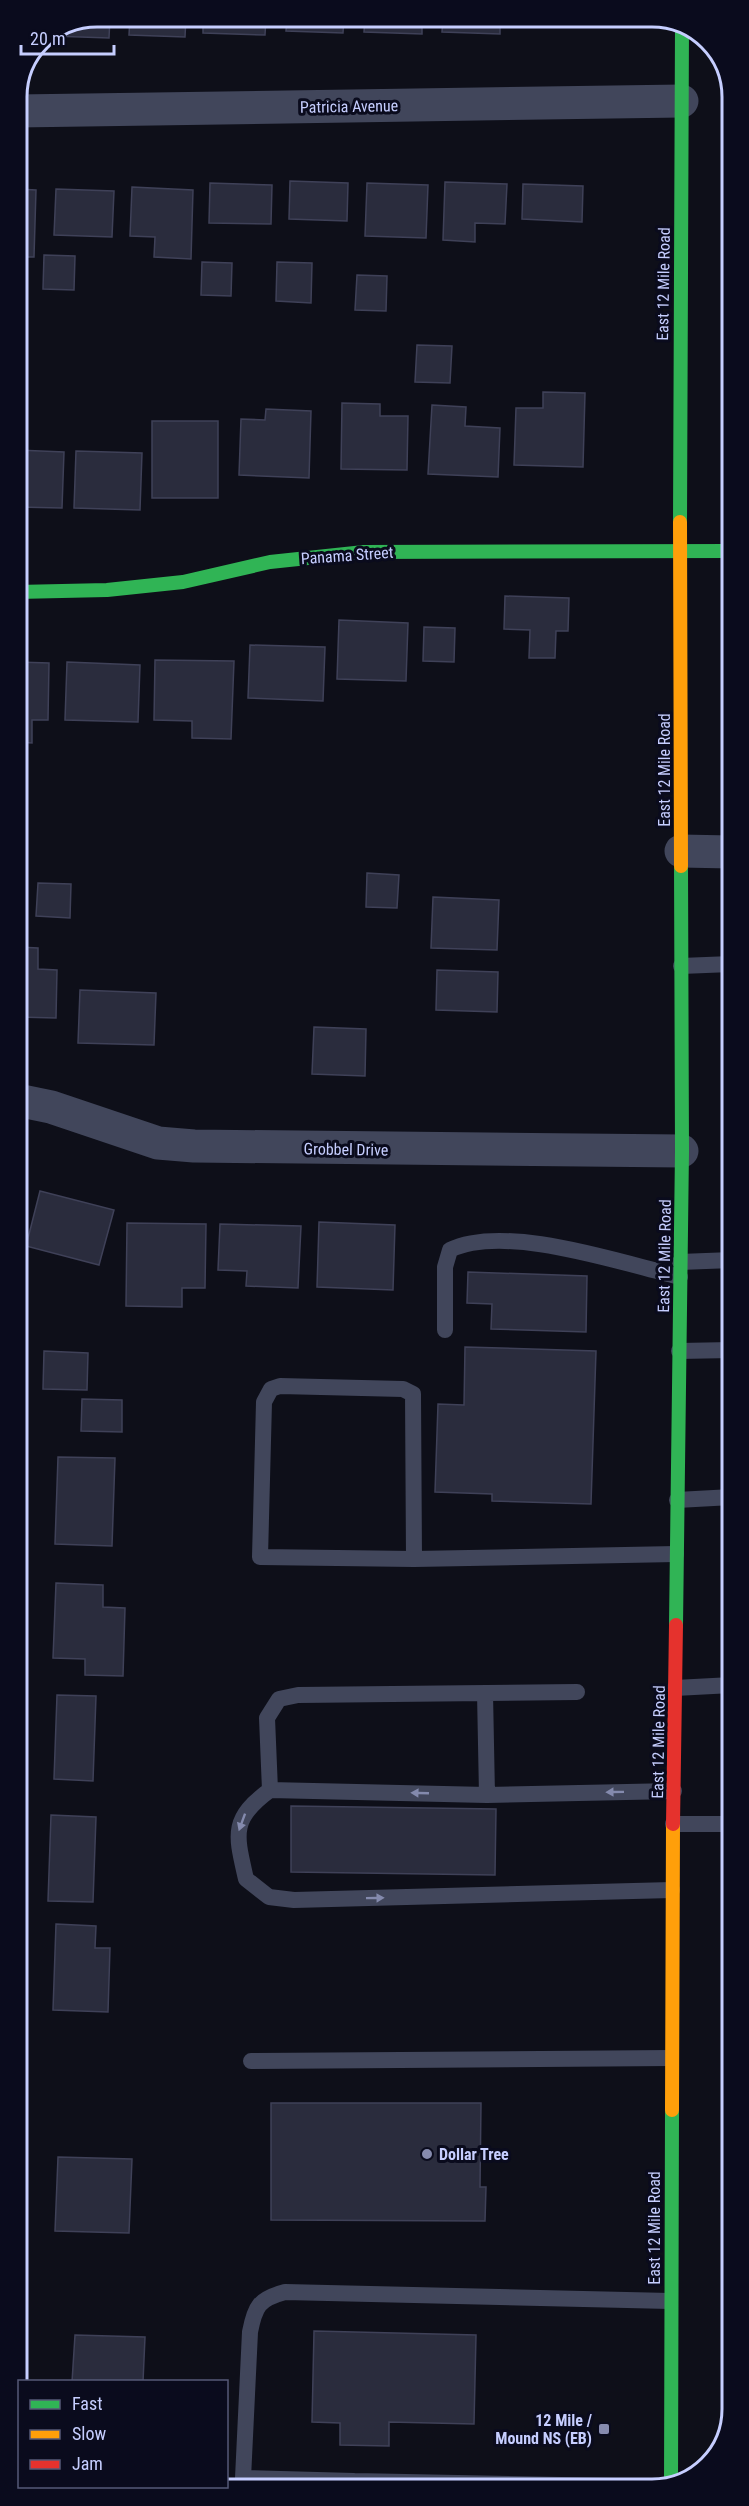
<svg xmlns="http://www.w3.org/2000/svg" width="749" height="2506" font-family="'Roboto Condensed',sans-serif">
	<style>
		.building { fill: #2a2c3d; stroke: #3f4158; stroke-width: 1.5 }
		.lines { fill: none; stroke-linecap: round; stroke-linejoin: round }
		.lane { stroke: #41465b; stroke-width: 16 }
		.street { stroke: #41465b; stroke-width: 33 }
		.fast { stroke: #30b455; stroke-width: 14 }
		.slow { stroke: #ff9f0a; stroke-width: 14 }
		.jam { stroke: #e5322d; stroke-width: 14 }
		.oneway { fill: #848aad }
		.poi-dot { fill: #868bae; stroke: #0a0b1d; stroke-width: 2 }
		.labels { text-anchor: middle; stroke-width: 6; stroke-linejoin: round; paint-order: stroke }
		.street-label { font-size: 16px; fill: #c6ceff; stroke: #0a0b1d }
		.poi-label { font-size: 16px; font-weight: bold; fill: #c6ceff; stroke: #0a0b1d; text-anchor: start }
		.rim { fill: none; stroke: #c6ceff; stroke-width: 3 }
	</style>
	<rect width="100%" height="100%" fill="#0e0f19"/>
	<path class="building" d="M 97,17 L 110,17 L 109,38 L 51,36 Z
		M 130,17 L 186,17 L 185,37 L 129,35 Z
		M 203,17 L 266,17 L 265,35 L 203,33 Z
		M 287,17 L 344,17 L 343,33 L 286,31 Z
		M 365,17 L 422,17 L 422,34 L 364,32 Z
		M 443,17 L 500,17 L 500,34 L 442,32 Z
		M 518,17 L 581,17 L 581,27 L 518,25 Z
		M 290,181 L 348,183 L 347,221 L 289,219 Z
		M 445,182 L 507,184 L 505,224 L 475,223 L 475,242 L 443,240 Z
		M 210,183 L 272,185 L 271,224 L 209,223 Z
		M 367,183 L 428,185 L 426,238 L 365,236 Z
		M 523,184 L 583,186 L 582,222 L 522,219 Z
		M 132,187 L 193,190 L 191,259 L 154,257 L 155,237 L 130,236 Z
		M 17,189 L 36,190 L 34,257 L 17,257 Z
		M 56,189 L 114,191 L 112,237 L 54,235 Z
		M 44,255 L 75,256 L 74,290 L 43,289 Z
		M 202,262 L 232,263 L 231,296 L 201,295 Z
		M 277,262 L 312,263 L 311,303 L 276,301 Z
		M 357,275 L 387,276 L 386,311 L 355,310 Z
		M 417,345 L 452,346 L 450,383 L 415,382 Z
		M 543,392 L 585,393 L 583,467 L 514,465 L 516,408 L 543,408 Z
		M 342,403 L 380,404 L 380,416 L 408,416 L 407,470 L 341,469 Z
		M 432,405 L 466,407 L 465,426 L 500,428 L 498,477 L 428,474 Z
		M 266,409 L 311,411 L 309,478 L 239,475 L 241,419 L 265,420 Z
		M 152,421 L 218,421 L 218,498 L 152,498 Z
		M 17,450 L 64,452 L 62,508 L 17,507 Z
		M 76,451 L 142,453 L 140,510 L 74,508 Z
		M 505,596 L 569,598 L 568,631 L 556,631 L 555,658 L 529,658 L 530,630 L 504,629 Z
		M 339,620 L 408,623 L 406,681 L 337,679 Z
		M 424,627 L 455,628 L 454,662 L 423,661 Z
		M 250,645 L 325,647 L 323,701 L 248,698 Z
		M 155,660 L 234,661 L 231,739 L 192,738 L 192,721 L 154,720 Z
		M 17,662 L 49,663 L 48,720 L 32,720 L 32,743 L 17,742 Z
		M 67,662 L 140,665 L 138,722 L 65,720 Z
		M 367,873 L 399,875 L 397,908 L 366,907 Z
		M 38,883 L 71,884 L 70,918 L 36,916 Z
		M 433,897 L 499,900 L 497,950 L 431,948 Z
		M 18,947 L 38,948 L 38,969 L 57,970 L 56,1018 L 17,1017 Z
		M 437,970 L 498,972 L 497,1012 L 436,1010 Z
		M 80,990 L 156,993 L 154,1045 L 78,1043 Z
		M 314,1027 L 366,1029 L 365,1076 L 312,1074 Z
		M 40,1191 L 114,1210 L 99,1265 L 26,1246 Z
		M 319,1222 L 395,1225 L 393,1290 L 317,1287 Z
		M 127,1223 L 206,1224 L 205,1288 L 182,1288 L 182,1307 L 126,1306 Z
		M 220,1224 L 301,1226 L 298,1288 L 246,1286 L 247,1271 L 218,1270 Z
		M 468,1272 L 587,1276 L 586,1332 L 491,1329 L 492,1304 L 467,1303 Z
		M 465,1347 L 596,1351 L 591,1504 L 492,1501 L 492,1494 L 435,1492 L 438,1404 L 464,1405 Z
		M 44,1351 L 88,1353 L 87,1390 L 43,1389 Z
		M 82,1399 L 122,1400 L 122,1432 L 81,1431 Z
		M 58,1457 L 115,1458 L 112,1546 L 55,1544 Z
		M 56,1583 L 103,1585 L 103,1607 L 125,1608 L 123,1676 L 85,1675 L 85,1659 L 53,1658 Z
		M 57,1695 L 96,1696 L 93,1781 L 54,1779 Z
		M 291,1806 L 496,1809 L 495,1875 L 291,1872 Z
		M 51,1815 L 96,1817 L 93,1902 L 48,1901 Z
		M 56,1924 L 96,1926 L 95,1948 L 110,1948 L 108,2012 L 53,2010 Z
		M 271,2103 L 481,2103 L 480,2187 L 486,2187 L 485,2221 L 271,2220 Z
		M 58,2157 L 132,2159 L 129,2233 L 55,2231 Z
		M 314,2331 L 476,2335 L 474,2424 L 389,2422 L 389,2446 L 340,2445 L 340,2423 L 312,2422 Z
		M 75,2335 L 145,2337 L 143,2382 L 72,2382 Z"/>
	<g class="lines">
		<path class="lane" d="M 681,966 L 731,964
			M 680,1262 L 732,1260
			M 445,1330 L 445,1267 L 450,1250 C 505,1223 621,1263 680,1277
			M 679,1351 L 732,1350
			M 677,1500 L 732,1497
			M 414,1559 L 413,1394 L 403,1389 L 280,1386 L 271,1389 L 264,1402 L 260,1557 L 414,1559 L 676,1554
			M 675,1688 L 732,1685
			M 485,1693 L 487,1795
			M 270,1790 L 267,1718 L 279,1699 L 298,1695 L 577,1692
			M 673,1824 L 732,1824
			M 672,1890 L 294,1900 L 269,1897 L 246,1879 C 236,1835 230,1819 270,1790 L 487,1795 L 674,1791
			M 251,2061 L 671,2058
			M 354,2481 L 243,2478 L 250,2332 C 255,2306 259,2299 285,2292 L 670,2301
			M 354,2489 L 354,2481 L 670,2487"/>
		<path class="street" d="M 17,111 L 682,101
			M 681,851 L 731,852
			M 17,1100 L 51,1107 L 158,1143 L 194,1146 L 682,1151"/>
		<path class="fast" d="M 680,522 L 682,26
			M 17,592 L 107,590 L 183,582 L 270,562 L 364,552 L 731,551
			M 676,1625 L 682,1151 L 681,866
			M 671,2486 L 672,2110"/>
		<path class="slow" d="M 680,522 L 681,866
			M 672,2110 L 673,1824"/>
		<path class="jam" d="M 673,1824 L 676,1625"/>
	</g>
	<defs><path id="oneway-solid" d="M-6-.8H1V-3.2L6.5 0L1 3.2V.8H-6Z" transform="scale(1.5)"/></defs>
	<g class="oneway">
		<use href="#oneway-solid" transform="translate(615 1792) rotate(179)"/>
		<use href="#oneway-solid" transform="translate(420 1793) rotate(-178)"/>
		<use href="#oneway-solid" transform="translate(242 1822) rotate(110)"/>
		<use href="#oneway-solid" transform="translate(375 1898) rotate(-1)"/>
	</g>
	<g class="poi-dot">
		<circle cx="427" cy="2154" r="6"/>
		<rect x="598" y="2423" width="12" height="12" rx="3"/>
	</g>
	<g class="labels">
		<g class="street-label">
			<text transform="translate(349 106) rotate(-1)" y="6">Patricia Avenue</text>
			<text transform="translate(663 284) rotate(-89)" y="6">East 12 Mile Road</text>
			<text transform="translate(347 555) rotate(-4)" y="6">Panama Street</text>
			<text transform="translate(664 770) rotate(-90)" y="6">East 12 Mile Road</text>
			<text transform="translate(346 1149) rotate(1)" y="6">Grobbel Drive</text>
			<text transform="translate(664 1256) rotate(-89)" y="6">East 12 Mile Road</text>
			<text transform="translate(658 1742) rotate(-89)" y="6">East 12 Mile Road</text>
			<text transform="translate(654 2228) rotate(-90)" y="6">East 12 Mile Road</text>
		</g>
		<g class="poi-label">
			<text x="439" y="2160">Dollar Tree</text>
			<text x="592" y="2426" text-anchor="end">12 Mile /<tspan x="592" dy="18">Mound NS (EB)</tspan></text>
		</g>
	</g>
	<path d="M0 0H749V2506H0ZM97 27H652A70 70 0 0 1 722 97V2409A70 70 0 0 1 652 2479H97A70 70 0 0 1 27 2409V97A70 70 0 0 1 97 27Z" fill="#0a0b1d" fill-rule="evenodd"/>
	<path class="rim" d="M97 27H652A70 70 0 0 1 722 97V2409A70 70 0 0 1 652 2479H97A70 70 0 0 1 27 2409V97A70 70 0 0 1 97 27Z"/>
	<rect x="18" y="2380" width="210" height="108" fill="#0a0b1d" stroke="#555977" stroke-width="1.5"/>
	<rect x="30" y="2400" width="30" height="9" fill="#30b455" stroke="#555977" stroke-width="1.5"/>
	<text x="72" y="2410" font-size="18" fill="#c6ceff">Fast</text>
	<rect x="30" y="2430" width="30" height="9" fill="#ff9f0a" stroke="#555977" stroke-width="1.5"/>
	<text x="72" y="2440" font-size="18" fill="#c6ceff">Slow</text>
	<rect x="30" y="2460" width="30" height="9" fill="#e5322d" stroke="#555977" stroke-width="1.5"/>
	<text x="72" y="2470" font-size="18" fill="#c6ceff">Jam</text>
	<path d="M21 45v9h93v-9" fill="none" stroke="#c6ceff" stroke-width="3"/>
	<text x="30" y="45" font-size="18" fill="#c6ceff" stroke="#0a0b1d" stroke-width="4.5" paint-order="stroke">20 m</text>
</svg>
